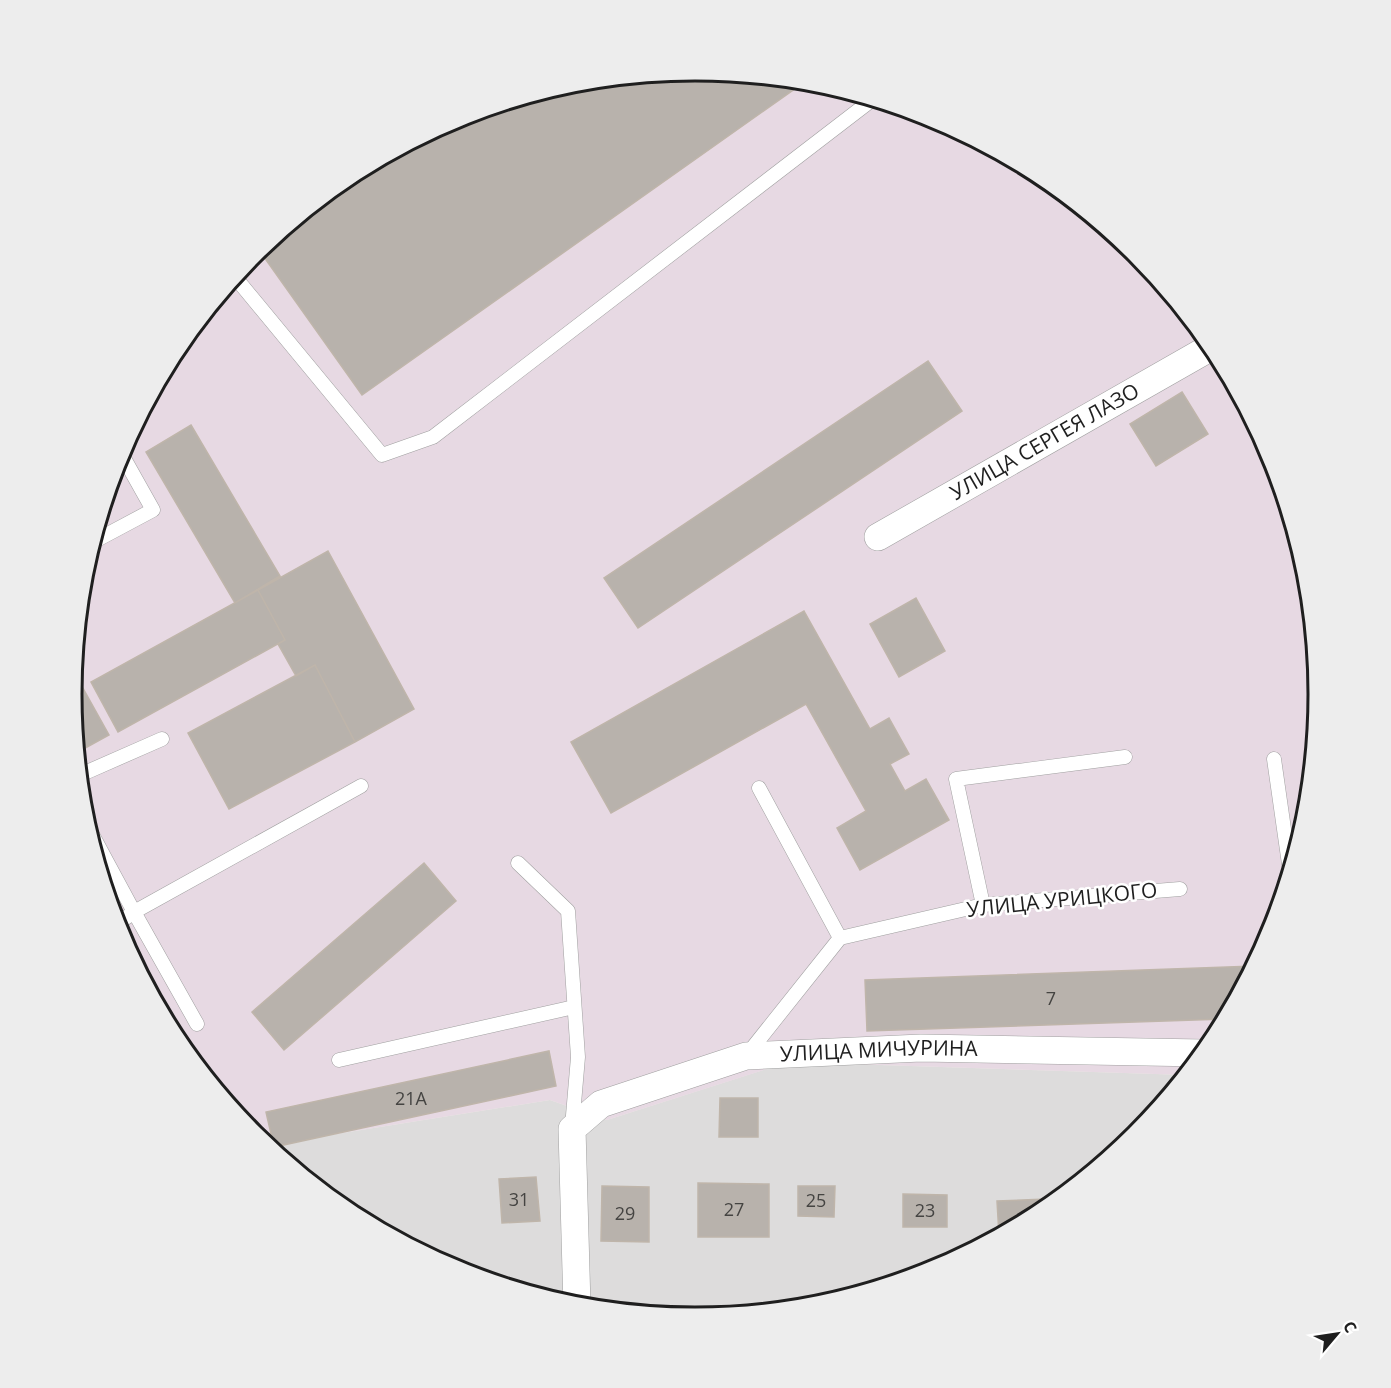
<svg xmlns="http://www.w3.org/2000/svg" width="1391" height="1388" font-family="'Open Sans',sans-serif">
	<style>
		.residential { fill: #dddcdc }
		.industrial { fill: #e7d9e3 }
		.building { fill: #b8b2ac; stroke: #bfb5aa; stroke-width: 1.5 }
		.lines { fill: none; stroke-linecap: round; stroke-linejoin: round }
		.service-casing { stroke: #a0a0a0; stroke-width: 15 }
		.minor-casing { stroke: #a0a0a0; stroke-width: 28 }
		.service { stroke: #fff; stroke-width: 14 }
		.minor { stroke: #fff; stroke-width: 27 }
		.labels { text-anchor: middle; stroke-width: 5; stroke-linejoin: round; paint-order: stroke }
		.number-label { font-size: 18px; fill: #454442 }
		.street-label { font-size: 21px; fill: #1f1f1f; stroke: #fff }
		.rim { fill: none; stroke: #1f1f1f; stroke-width: 3 }
	</style>
	<rect width="100%" height="100%" fill="#efede6"/>
	<path class="residential" d="M 1156,276 L 1214,348 L 1265,444 Z
		M 788,1062 L 1186,1075 L 1136,1135 L 1042,1213 L 934,1270 L 817,1306 L 695,1317 L 574,1305 L 457,1270 L 349,1212 L 267,1145 L 550,1100 L 607,1120 Z"/>
	<path class="industrial" d="M 696,71 L 817,83 L 934,118 L 1042,176 L 1137,253 L 1156,276 L 1272,456 L 1307,573 L 1319,694 L 1307,816 L 1271,933 L 1214,1041 L 1186,1075 L 789,1062 L 607,1120 L 550,1100 L 267,1145 L 254,1135 L 177,1040 L 119,932 L 84,815 L 72,694 L 84,572 L 120,455 L 177,347 L 255,253 L 349,175 L 457,118 L 574,82 Z"/>
	<path class="building" d="M 696,71 L 806,81 L 362,395 L 259,250 L 349,175 L 457,118 L 574,82 Z
		M 928,361 L 962,411 L 638,628 L 604,578 Z
		M 1182,392 L 1208,434 L 1156,466 L 1130,424 Z
		M 191,425 L 280,576 L 235,603 L 146,452 Z
		M 328,551 L 414,709 L 355,742 L 315,665 L 296,676 L 278,644 L 285,640 L 258,590 Z
		M 258,590 L 285,640 L 118,732 L 91,682 Z
		M 916,598 L 945,651 L 899,677 L 870,624 Z
		M 804,611 L 870,729 L 889,718 L 909,754 L 890,764 L 905,791 L 926,779 L 949,820 L 860,870 L 837,828 L 866,811 L 806,704 L 611,813 L 571,742 Z
		M 315,665 L 355,742 L 229,809 L 188,733 Z
		M 74,672 L 109,735 L 78,752 L 72,694 Z
		M 1319,696 L 1317,715 L 1309,701 Z
		M 424,863 L 456,901 L 284,1050 L 252,1012 Z
		M 1254,966 L 1225,1019 L 867,1031 L 865,980 Z
		M 549,1051 L 556,1086 L 274,1147 L 266,1112 Z
		M 720,1098 L 758,1098 L 758,1137 L 719,1137 Z
		M 536,1177 L 540,1221 L 502,1223 L 499,1179 Z
		M 698,1183 L 769,1184 L 769,1237 L 698,1237 Z
		M 602,1186 L 649,1187 L 649,1242 L 601,1241 Z
		M 798,1186 L 835,1186 L 834,1217 L 798,1216 Z
		M 903,1194 L 947,1195 L 947,1227 L 903,1227 Z
		M 1046,1199 L 1047,1209 L 1042,1213 L 999,1235 L 997,1201 Z"/>
	<g class="lines">
		<defs>
			<path id="service" d="M 235,277 L 382,455 L 433,437 L 873,99
				M 93,542 L 153,510 L 121,453
				M 1274,759 L 1290,871
				M 80,775 L 162,739
				M 759,788 L 840,938
				M 86,823 L 134,912 L 361,786
				M 518,863 L 568,911 L 578,1057 L 572,1127
				M 983,905 L 956,779 L 1125,757
				M 117,924 L 134,912 L 197,1024
				M 840,938 L 983,905 L 1180,889
				M 746,1056 L 840,938
				M 339,1060 L 574,1007"/>
			<g id="minor">
				<path id="s1" d="M 878,537 L 1213,346"/>
				<path id="s2" d="M 577,1306 L 572,1129 L 601,1104 L 746,1056 L 921,1048 L 1203,1053"/>
			</g>
		</defs>
		<use href="#service" class="service-casing"/>
		<use href="#minor" class="minor-casing"/>
		<use href="#service" class="service"/>
		<use href="#minor" class="minor"/>
	</g>
	<g class="labels">
		<g class="number-label">
			<text x="1051" y="1005">7</text>
			<text x="411" y="1105">21А</text>
			<text x="519" y="1206">31</text>
			<text x="816" y="1207">25</text>
			<text x="734" y="1216">27</text>
			<text x="925" y="1217">23</text>
			<text x="625" y="1220">29</text>
		</g>
		<g class="street-label">
			<text dy="7" stroke="none"><textPath href="#s1" startOffset="192">УЛИЦА СЕРГЕЯ ЛАЗО</textPath></text>
			<text transform="translate(1062 900) rotate(-6)" y="7">УЛИЦА УРИЦКОГО</text>
			<text dy="7" stroke="none"><textPath href="#s2" startOffset="501">УЛИЦА МИЧУРИНА</textPath></text>
		</g>
	</g>
	<path d="M0 0H1391V1388H0ZM82 694a613 613 0 1 1 1226 0a613 613 0 1 1-1226 0Z" fill="#ededed" fill-rule="evenodd"/>
	<path class="rim" d="M82 694a613 613 0 1 1 1226 0a613 613 0 1 1-1226 0Z"/>
	<g transform="translate(1337 1334) rotate(61)" stroke="#ffffff" stroke-width="4.5" paint-order="stroke">
	<path d="M0-4.5L10 22L0 15L-10 22Z" fill="#1f1f1f"/>
	<text y="-9" font-size="16" font-weight="bold" text-anchor="middle" fill="#1f1f1f">С</text>
	</g>
</svg>
